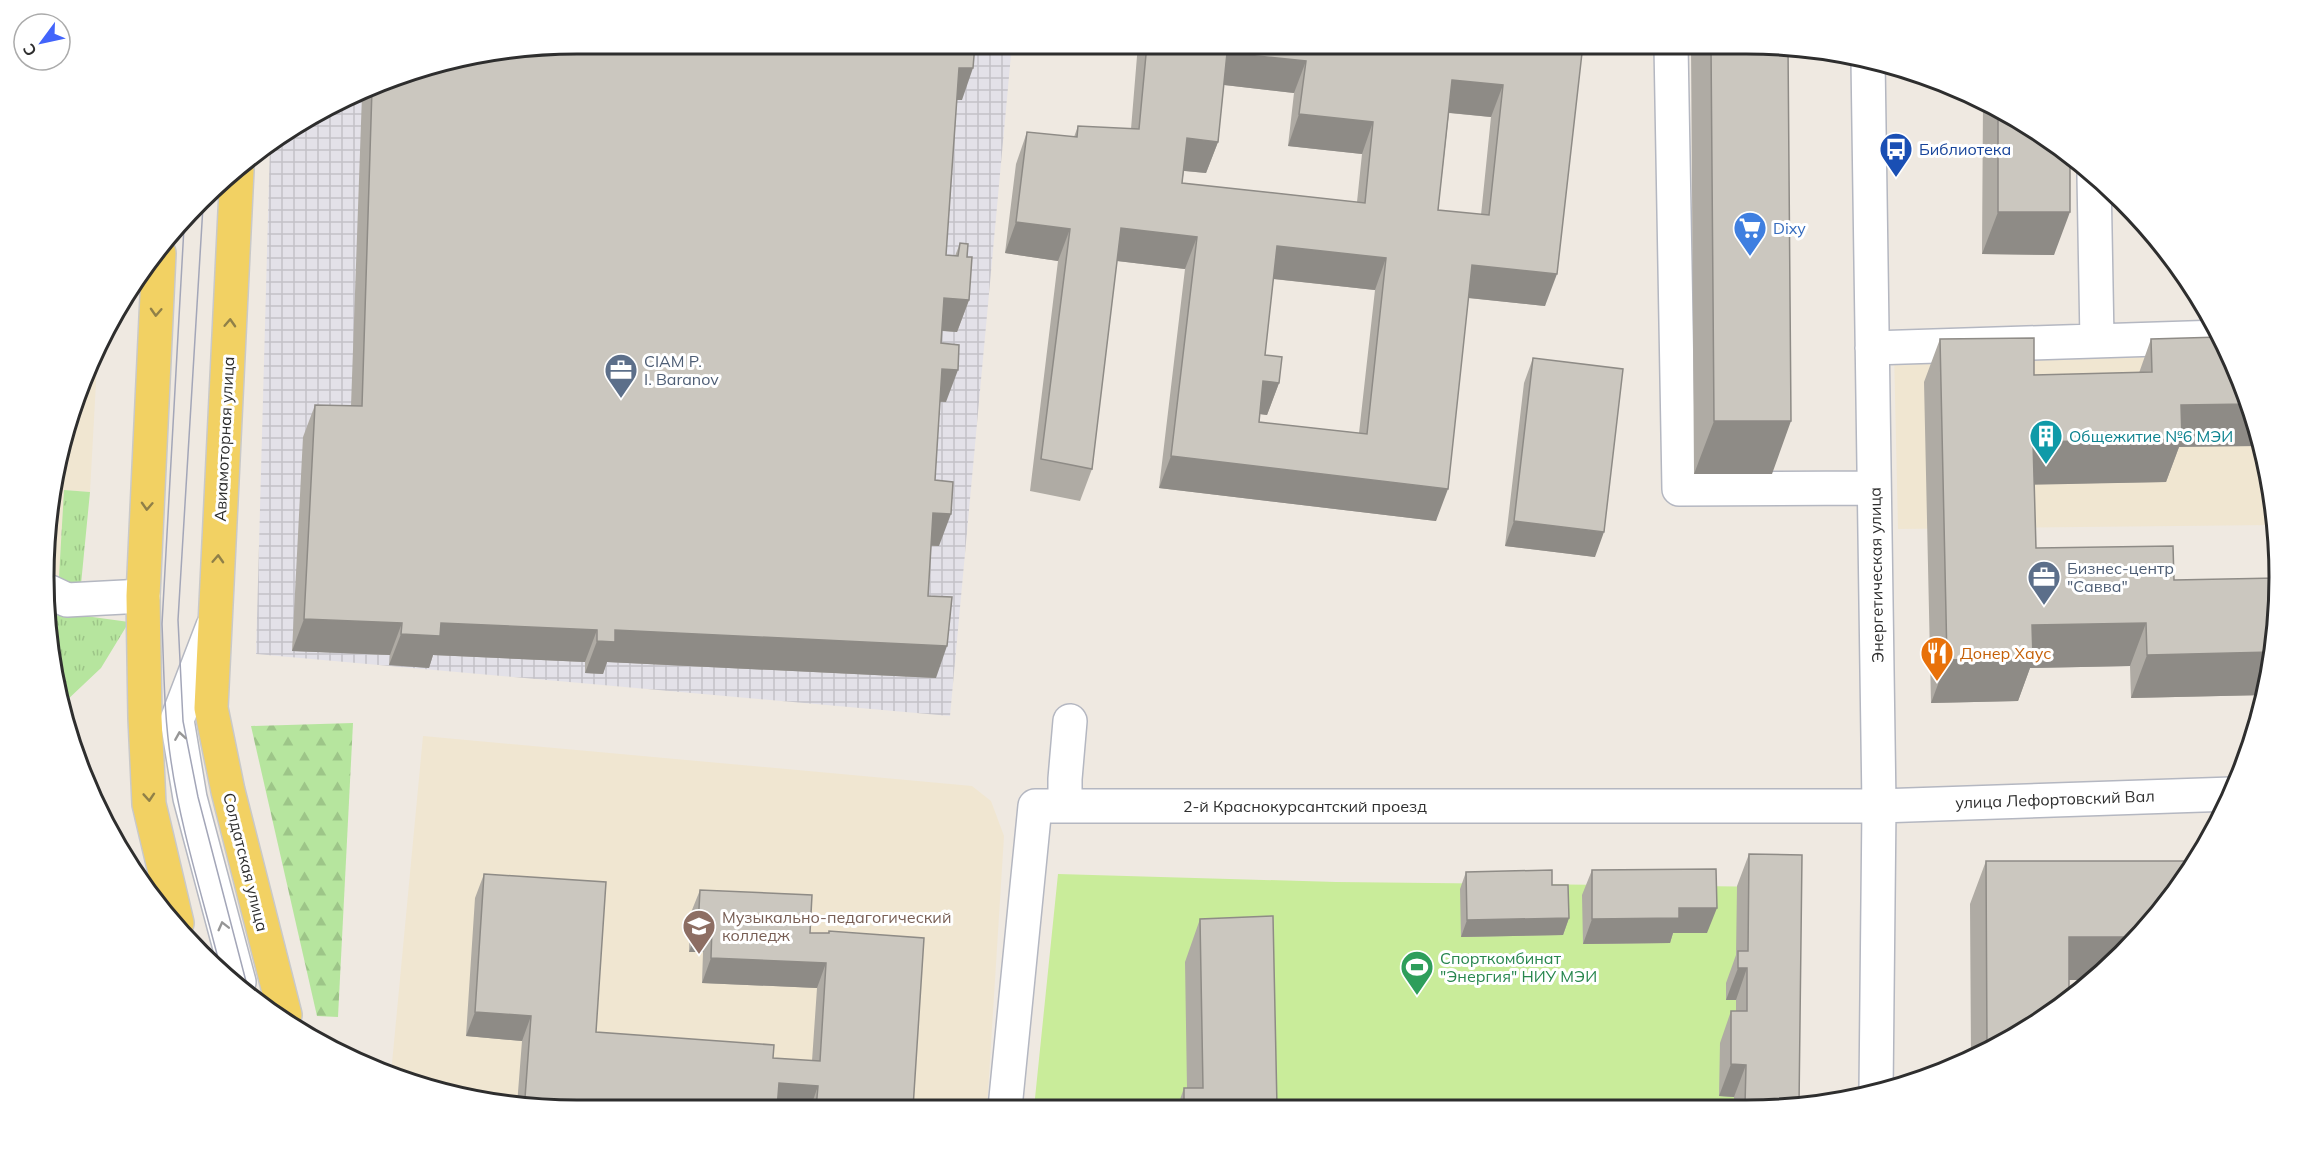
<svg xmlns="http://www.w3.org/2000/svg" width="2323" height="1154" font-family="Mulish,sans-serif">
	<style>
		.industrial { fill: url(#industrial-grid) }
		.education { fill: #f0e6d1 }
		.forest { fill: url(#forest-firs) }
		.park { fill: url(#park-tufts) }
		.pitch { fill: #c9ec9a }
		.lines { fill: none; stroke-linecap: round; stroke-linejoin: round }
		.minor-casing { stroke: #b4b7c1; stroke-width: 36 }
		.major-casing { stroke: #c9c9c9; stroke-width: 36 }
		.minor { stroke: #fff; stroke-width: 33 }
		.major { stroke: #f2d163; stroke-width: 33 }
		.tram { stroke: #a3a6b8; stroke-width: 1.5 }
		.wall { fill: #afaba4; fill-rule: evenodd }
		.shaded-wall { fill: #8e8b86 }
		.building { fill: #cbc7bf; stroke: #8e8b86; stroke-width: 1.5; fill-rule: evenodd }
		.oneway { stroke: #908048 }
		.oneway2 { stroke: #969696 }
		.labels { text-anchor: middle; stroke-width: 6; stroke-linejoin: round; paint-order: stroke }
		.transit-label { font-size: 16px; fill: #164399; stroke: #fff; text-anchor: start }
		.shop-label { font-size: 16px; fill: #366cbe; stroke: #fff; text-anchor: start }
		.service-label { font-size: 16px; fill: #4e5e75; stroke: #fff; text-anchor: start }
		.culture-label { font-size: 16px; fill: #0d838f; stroke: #fff; text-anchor: start }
		.street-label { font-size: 16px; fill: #2e2e2e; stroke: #fff }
		.food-label { font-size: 16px; fill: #c56008; stroke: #fff; text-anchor: start }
		.education-label { font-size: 16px; fill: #785e54; stroke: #fff; text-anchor: start }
		.leisure-label { font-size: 16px; fill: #27864d; stroke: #fff; text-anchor: start }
		.rim { fill: none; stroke: #2e2e2e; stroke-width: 3 }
	</style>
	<defs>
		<pattern id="industrial-grid" width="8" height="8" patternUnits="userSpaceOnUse" patternTransform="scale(1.5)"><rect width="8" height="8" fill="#e3e1e8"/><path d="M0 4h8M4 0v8" fill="none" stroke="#c3c1c7"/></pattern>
		<pattern id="forest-firs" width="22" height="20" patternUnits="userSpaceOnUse" patternTransform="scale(1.5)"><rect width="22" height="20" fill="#b6e59e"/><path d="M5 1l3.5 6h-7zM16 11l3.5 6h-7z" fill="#9dc588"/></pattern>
		<pattern id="park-tufts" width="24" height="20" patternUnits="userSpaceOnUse" patternTransform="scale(1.5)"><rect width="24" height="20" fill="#b6e59e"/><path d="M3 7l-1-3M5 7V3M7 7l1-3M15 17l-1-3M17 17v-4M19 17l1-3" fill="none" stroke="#9dc588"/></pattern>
	</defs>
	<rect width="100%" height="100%" fill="#efe9e1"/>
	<path class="industrial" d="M 577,44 L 1012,44 L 950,716 L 256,654 L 270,144 L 405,72 Z"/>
	<path class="education" d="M 2222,340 L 2251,405 L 2275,507 L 2275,525 L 1898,529 L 1894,351 Z
		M 98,346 L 90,492 L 64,490 L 56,629 L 48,635 L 54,473 L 84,373 Z
		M 423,736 L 972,786 L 991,801 L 1004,836 L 987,1108 L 542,1109 L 439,1092 L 391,1074 Z"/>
	<path class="forest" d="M 353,723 L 338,1017 L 317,1016 L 251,726 Z"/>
	<path class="park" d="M 64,490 L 90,492 L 78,615 L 129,622 L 101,668 L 65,702 L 48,646 L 48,635 L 56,629 Z"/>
	<path class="pitch" d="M 1058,874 L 1336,882 L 1790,887 L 1788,1106 L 1034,1108 Z"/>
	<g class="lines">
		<defs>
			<path id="minor" d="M 1671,45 L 1679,489 L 1874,488
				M 1868,59 L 1879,806 L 1876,1092
				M 2094,176 L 2097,341
				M 1872,348 L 2220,337
				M 50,592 L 67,600 L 143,596
				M 213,626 L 177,720 L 190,798 L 239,982
				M 1065,806 L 1065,779 L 1070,721
				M 1005,1108 L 1035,806 L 1879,806 L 2232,794"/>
			<path id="major" d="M 237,170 L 211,708 L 228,791 L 285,1015
				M 159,253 L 143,596 L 145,718 L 149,804 L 177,923"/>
		</defs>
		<use href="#minor" class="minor-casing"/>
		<use href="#major" class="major-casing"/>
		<use href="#minor" class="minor"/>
		<use href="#major" class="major"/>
		<path class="tram" d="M 203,206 L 178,620 L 183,721 L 198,797 L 248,989
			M 184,227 L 162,624 C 164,670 164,716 171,761 C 181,831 204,901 221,970"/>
	</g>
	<path class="wall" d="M 1138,44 L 1583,44 L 1545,306 L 1468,298 L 1436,521 L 1159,488 L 1185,269 L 1117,261 L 1092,469 L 1080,501 L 1030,491 L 1058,261 L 1005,253 L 1016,164 L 1027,132 L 1074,137 L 1078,126 L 1131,129 ZM 1224,85 L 1294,93 L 1288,146 L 1362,154 L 1357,202 L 1182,183 L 1184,171 L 1206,173 L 1218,142 ZM 1449,113 L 1491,117 L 1481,215 L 1438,210 ZM 1273,279 L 1375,290 L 1359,433 L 1259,422 L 1260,414 L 1267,415 L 1279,383 L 1265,355 Z
		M 1691,45 L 1781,45 L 1772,474 L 1694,474 Z
		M 405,72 L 962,100 L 957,100 L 946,255 L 955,256 L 960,243 L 967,257 L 969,300 L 957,332 L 942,331 L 941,343 L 946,402 L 940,402 L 935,480 L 939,546 L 931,546 L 928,596 L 936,678 L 607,662 L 603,674 L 585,673 L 585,662 L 433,655 L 429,668 L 389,665 L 390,655 L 292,651 L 303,437 L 315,405 L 351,406 L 362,95 Z
		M 1983,99 L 2070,153 L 2054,255 L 1982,254 Z
		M 1940,339 L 2034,375 L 2139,373 L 2151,339 L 2179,447 L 2166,482 L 2034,484 L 2036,548 L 2174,580 L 2278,612 L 2265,695 L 2131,698 L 2130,666 L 2030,668 L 2018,701 L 1931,703 L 1924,382 Z
		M 1533,358 L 1595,557 L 1505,546 L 1524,383 Z
		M 1749,854 L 1799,1106 L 1734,1106 L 1734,1097 L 1719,1096 L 1720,1043 L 1731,1011 L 1736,1011 L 1736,1000 L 1726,1000 L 1726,983 L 1736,955 L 1737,886 Z
		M 1986,861 L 2147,928 L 2089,980 L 2069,980 L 2043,1020 L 1971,1056 L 1970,904 Z
		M 1592,870 L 1707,933 L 1673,933 L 1670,943 L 1583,944 L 1582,895 Z
		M 1466,872 L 1552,885 L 1569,918 L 1563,935 L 1461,937 L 1460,889 Z
		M 484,874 L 596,1032 L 773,1058 L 812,1061 L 817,988 L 702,983 L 703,952 L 689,952 L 690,915 L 700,890 L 810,933 L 828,933 L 829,931 L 913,1108 L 542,1109 L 517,1105 L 522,1041 L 466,1036 L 475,898 Z
		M 1200,919 L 1277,1107 L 1177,1108 L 1184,1088 L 1187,1088 L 1185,962 Z"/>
	<path class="shaded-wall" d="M 1227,53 L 1306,61 L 1294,93 L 1216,84 Z
		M 959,68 L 973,68 L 962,100 L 948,100 Z
		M 1452,80 L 1503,85 L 1491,117 L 1441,112 Z
		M 1299,114 L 1373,122 L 1362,154 L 1288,146 Z
		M 1187,138 L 1218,142 L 1206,173 L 1176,170 Z
		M 1998,212 L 2070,212 L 2054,255 L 1982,254 Z
		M 1016,222 L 1070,229 L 1058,261 L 1005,253 Z
		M 1121,228 L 1197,237 L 1185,269 L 1109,260 Z
		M 1277,246 L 1386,258 L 1375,290 L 1265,278 Z
		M 1472,265 L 1557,274 L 1545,306 L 1460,297 Z
		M 944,298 L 969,300 L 957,332 L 933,330 Z
		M 942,369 L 958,370 L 946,402 L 931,401 Z
		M 1263,381 L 1279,383 L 1267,415 L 1252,413 Z
		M 2250,404 L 2261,446 L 2179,447 L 2166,482 L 2018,485 L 2033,442 L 2181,405 Z
		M 1714,421 L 1791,421 L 1772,474 L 1694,474 Z
		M 1171,456 L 1448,489 L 1436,521 L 1159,488 Z
		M 933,513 L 951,514 L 939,546 L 922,545 Z
		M 1514,521 L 1604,532 L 1595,557 L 1505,546 Z
		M 304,619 L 402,623 L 390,655 L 292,651 Z
		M 441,623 L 597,630 L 585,662 L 433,655 L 429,668 L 389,665 L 401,634 Z
		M 2146,623 L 2130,666 L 2030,668 L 2018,701 L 1931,703 L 1947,660 L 2032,625 Z
		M 615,630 L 947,646 L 936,678 L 607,662 L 603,674 L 585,673 L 597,641 Z
		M 2272,652 L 2265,695 L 2131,698 L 2147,655 Z
		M 1679,908 L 1717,908 L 1707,933 L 1673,933 L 1670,943 L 1583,944 L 1592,919 Z
		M 1569,918 L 1563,935 L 1461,937 L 1467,920 Z
		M 698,927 L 712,927 L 703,952 L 689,952 Z
		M 2069,937 L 2138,937 L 2089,980 L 2053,980 Z
		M 711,958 L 826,963 L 817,988 L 702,983 Z
		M 1738,968 L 1747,968 L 1736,1000 L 1726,1000 Z
		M 475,1012 L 531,1016 L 522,1041 L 466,1036 Z
		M 1731,1064 L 1746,1065 L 1734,1097 L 1719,1096 Z
		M 779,1083 L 818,1086 L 810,1109 L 776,1109 Z
		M 525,1098 L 673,1109 L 542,1109 L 522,1106 Z"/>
	<path class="building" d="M 577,44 L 975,44 L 973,68 L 959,68 L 946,255 L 958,256 L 960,243 L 968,244 L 967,257 L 972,257 L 969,300 L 944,298 L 941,343 L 959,345 L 958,370 L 942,369 L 935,480 L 953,482 L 951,514 L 933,513 L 928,596 L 952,597 L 947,646 L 615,630 L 615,642 L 597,641 L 597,630 L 441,623 L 440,636 L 401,634 L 402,623 L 304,619 L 315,405 L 362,406 L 372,89 L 405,72 Z
		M 1147,44 L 1583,44 L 1557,274 L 1472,265 L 1448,489 L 1171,456 L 1197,237 L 1121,228 L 1092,469 L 1041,459 L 1070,229 L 1016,222 L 1027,132 L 1077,137 L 1078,126 L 1139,129 ZM 1227,53 L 1306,61 L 1299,114 L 1373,122 L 1365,203 L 1182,183 L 1187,138 L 1218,142 ZM 1452,80 L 1503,85 L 1489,215 L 1438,210 ZM 1277,246 L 1386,258 L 1367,434 L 1259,422 L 1263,381 L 1279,383 L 1282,357 L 1265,355 Z
		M 1711,45 L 1781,45 L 1788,46 L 1791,421 L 1714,421 Z
		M 1998,109 L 2070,153 L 2070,212 L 1998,212 Z
		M 2220,337 L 2250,404 L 2181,405 L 2182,439 L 2033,442 L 2036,548 L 2173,546 L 2174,580 L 2277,578 L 2278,612 L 2272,652 L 2147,655 L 2146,623 L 2032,625 L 2033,658 L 1947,660 L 1940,339 L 2034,338 L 2034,375 L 2152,372 L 2151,339 Z
		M 1533,358 L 1623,369 L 1604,532 L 1514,521 Z
		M 1749,854 L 1802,855 L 1799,1106 L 1745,1106 L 1746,1065 L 1731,1064 L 1731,1011 L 1747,1011 L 1747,968 L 1738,968 L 1738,951 L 1748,951 Z
		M 1986,861 L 2193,861 L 2147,928 L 2138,937 L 2069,937 L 2069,997 L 2043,1020 L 1987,1048 Z
		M 1716,869 L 1717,908 L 1679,908 L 1679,918 L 1592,919 L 1592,870 Z
		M 1552,870 L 1552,885 L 1568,885 L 1569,918 L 1467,920 L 1466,872 Z
		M 484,874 L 606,882 L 596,1032 L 774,1045 L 773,1058 L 820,1061 L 826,963 L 711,958 L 712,927 L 698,927 L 700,890 L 812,895 L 810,933 L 829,933 L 829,931 L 924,938 L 913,1108 L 816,1109 L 818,1086 L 779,1083 L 777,1109 L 673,1109 L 525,1098 L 531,1016 L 475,1012 Z
		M 1273,916 L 1277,1107 L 1184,1108 L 1184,1088 L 1203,1088 L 1200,919 Z"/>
	<defs><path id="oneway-chevron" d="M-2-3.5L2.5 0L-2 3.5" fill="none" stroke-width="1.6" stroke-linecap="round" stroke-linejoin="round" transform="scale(1.5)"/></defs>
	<g class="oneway">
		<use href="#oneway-chevron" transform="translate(156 312) rotate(93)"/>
		<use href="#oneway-chevron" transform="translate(230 323) rotate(-87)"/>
		<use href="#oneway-chevron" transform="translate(147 506) rotate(93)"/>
		<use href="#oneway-chevron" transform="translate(218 559) rotate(-87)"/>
		<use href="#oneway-chevron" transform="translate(149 797) rotate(86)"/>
	</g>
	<g class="oneway2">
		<use href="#oneway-chevron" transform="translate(180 736) rotate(-99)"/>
		<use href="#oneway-chevron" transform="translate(223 926) rotate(-104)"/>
	</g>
	<defs>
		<symbol id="bus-pin" viewBox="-11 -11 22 30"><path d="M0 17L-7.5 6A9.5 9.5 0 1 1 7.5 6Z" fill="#1a4fb4" stroke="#fff"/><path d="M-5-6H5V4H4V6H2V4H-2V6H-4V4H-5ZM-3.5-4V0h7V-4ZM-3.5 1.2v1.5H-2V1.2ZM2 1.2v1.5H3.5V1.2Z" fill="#fff"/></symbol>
		<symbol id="supermarket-pin" viewBox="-11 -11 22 30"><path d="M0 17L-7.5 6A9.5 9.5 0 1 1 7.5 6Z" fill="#3f7fe0" stroke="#fff"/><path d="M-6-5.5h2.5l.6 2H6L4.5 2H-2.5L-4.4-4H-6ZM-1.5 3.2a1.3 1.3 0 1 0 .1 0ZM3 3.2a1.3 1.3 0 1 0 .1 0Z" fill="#fff"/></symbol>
		<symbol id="office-pin" viewBox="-11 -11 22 30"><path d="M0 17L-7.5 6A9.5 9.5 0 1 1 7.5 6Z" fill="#5c6f8a" stroke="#fff"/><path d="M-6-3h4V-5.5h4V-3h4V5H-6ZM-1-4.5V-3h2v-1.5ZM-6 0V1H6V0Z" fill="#fff"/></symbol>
		<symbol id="building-pin" viewBox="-11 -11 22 30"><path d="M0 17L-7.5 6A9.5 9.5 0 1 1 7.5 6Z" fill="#0f9aa8" stroke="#fff"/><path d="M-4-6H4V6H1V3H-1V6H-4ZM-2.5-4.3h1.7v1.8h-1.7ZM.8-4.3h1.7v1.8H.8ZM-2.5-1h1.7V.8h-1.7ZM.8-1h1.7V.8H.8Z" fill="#fff"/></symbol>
		<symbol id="restaurant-pin" viewBox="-11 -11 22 30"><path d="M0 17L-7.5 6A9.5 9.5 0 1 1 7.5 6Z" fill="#e8710a" stroke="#fff"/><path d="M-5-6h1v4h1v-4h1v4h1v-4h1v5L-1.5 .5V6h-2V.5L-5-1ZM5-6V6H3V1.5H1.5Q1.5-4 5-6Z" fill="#fff"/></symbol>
		<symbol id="university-pin" viewBox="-11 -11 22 30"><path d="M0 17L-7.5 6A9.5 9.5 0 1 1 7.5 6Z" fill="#8d6e63" stroke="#fff"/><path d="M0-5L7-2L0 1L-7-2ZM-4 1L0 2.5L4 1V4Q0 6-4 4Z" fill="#fff"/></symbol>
		<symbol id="stadium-pin" viewBox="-11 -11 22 30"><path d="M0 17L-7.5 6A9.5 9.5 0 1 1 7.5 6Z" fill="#2e9e5b" stroke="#fff"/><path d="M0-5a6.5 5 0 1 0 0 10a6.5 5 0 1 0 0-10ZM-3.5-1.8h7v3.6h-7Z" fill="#fff"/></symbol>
	</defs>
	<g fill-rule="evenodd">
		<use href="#bus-pin" x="1877" y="130" width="38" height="52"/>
		<use href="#supermarket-pin" x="1731" y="209" width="38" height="52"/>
		<use href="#office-pin" x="602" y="351" width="38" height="52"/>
		<use href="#building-pin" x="2027" y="417" width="38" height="52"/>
		<use href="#office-pin" x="2025" y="558" width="38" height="52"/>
		<use href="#restaurant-pin" x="1918" y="634" width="38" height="52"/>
		<use href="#university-pin" x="680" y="907" width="38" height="52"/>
		<use href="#stadium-pin" x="1398" y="948" width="38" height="52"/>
	</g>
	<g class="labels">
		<g class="transit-label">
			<text x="1919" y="155">Библиотека</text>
		</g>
		<g class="shop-label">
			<text x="1773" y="234">Dixy</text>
		</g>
		<g class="service-label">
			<text x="644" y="367">CIAM P.<tspan x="644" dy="18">I. Baranov</tspan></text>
			<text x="2067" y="574">Бизнес-центр<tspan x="2067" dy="18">"Савва"</tspan></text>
		</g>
		<g class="culture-label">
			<text x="2069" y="442">Общежитие №6 МЭИ</text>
		</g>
		<g class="street-label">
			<text transform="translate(224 439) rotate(-87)" y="6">Авиамоторная улица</text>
			<text transform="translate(1876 575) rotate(-91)" y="6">Энергетическая улица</text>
			<text transform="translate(2055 799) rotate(-2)" y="6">улица Лефортовский Вал</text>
			<text x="1305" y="812">2-й Краснокурсантский проезд</text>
			<text transform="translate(246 862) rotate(76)" y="6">Солдатская улица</text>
		</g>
		<g class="food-label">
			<text x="1960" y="659">Донер Хаус</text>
		</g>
		<g class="education-label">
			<text x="722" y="923">Музыкально-педагогический<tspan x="722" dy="18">колледж</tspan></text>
		</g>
		<g class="leisure-label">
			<text x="1440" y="964">Спорткомбинат<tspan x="1440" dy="18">"Энергия" НИУ МЭИ</tspan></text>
		</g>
	</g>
	<path d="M0 0H2323V1154H0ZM577 54H1746A523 523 0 0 1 2269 577V577A523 523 0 0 1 1746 1100H577A523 523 0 0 1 54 577V577A523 523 0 0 1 577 54Z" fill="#fff" fill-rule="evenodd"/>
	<path class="rim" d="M577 54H1746A523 523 0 0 1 2269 577V577A523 523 0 0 1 1746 1100H577A523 523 0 0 1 54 577V577A523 523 0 0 1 577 54Z"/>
	<g transform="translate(42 42) rotate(237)"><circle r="28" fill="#ffffff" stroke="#ababab" stroke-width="1.5"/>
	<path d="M0-4.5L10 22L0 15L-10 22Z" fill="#4264fb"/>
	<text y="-9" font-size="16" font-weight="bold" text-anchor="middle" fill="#2e2e2e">С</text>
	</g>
</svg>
